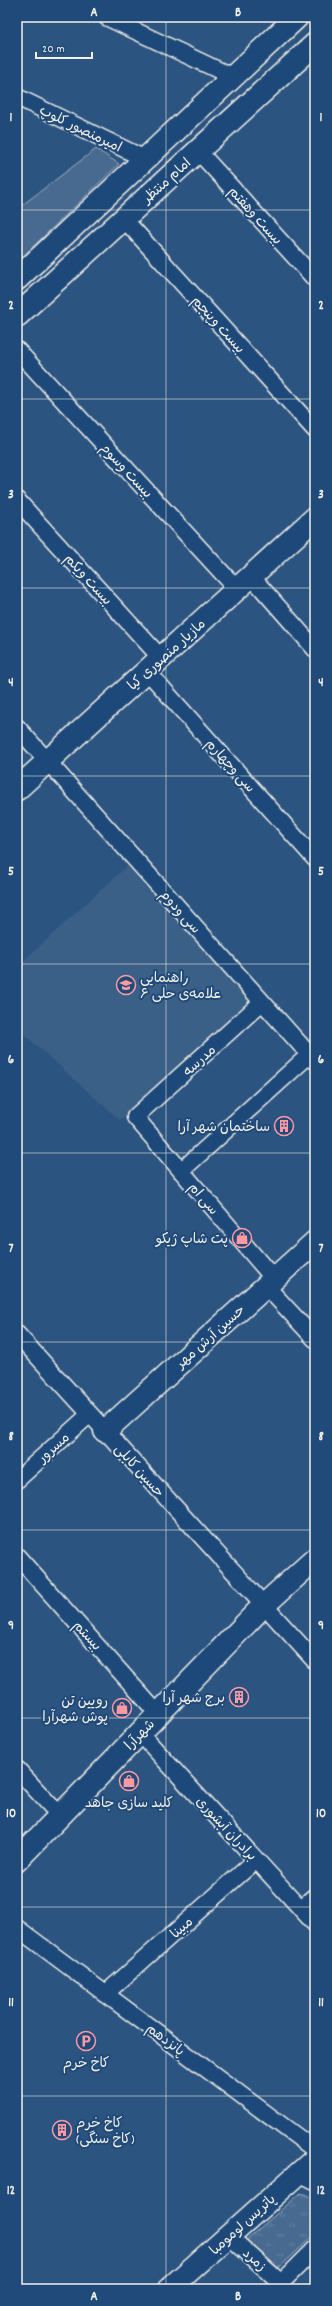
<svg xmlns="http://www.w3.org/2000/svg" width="332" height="2306" font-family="Dekko,'Playpen Sans Arabic',sans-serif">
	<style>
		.built { fill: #3b6088 }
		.grass { fill: url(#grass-tufts); stroke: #9eaebc }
		.green { fill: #496b90; stroke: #9eaebc }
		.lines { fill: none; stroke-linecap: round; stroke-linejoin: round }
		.street-casing { stroke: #f4f1e8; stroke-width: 19 }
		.secondary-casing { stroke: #f4f1e8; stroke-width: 25 }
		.street { stroke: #1f4a7a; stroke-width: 16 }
		.secondary { stroke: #1f4a7a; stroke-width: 22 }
		.grid { fill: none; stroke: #f4f1e8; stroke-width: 1; stroke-opacity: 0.55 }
		.labels { text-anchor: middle; stroke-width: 4; stroke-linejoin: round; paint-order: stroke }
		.street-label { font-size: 14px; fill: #f4f1e8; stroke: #1f4a7a }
		.poi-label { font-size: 14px; fill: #f4f1e8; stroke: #1f4a7a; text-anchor: end }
		.neatline { fill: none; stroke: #f4f1e8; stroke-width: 1.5 }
		.grid-label { font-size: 13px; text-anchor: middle; font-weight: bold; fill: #f4f1e8 }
	</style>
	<defs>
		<pattern id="grass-tufts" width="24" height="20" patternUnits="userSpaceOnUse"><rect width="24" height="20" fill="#496b90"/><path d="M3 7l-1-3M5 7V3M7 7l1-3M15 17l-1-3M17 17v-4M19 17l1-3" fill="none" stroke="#6481a0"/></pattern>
	</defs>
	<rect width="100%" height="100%" fill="#2c5481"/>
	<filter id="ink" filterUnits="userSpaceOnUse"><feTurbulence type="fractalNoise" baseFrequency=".025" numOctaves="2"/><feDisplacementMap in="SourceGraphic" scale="8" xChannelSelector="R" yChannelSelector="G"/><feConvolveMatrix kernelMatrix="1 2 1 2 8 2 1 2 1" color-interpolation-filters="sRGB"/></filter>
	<g filter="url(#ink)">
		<path class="built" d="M 127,866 L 250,1002 L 120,1120 L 17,1028 L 17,967 Z"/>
		<path class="grass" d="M 301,2193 L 315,2198 L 315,2234 L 279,2268 L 246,2240 Z"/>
		<path class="green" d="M 96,149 L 119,164 L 17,262 L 17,209 Z"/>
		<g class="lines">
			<defs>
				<path id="street" d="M 106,17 L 233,77
					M 17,97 L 145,159
					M 198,151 L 315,279
					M 124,219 L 315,430
					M 17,350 L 237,589
					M 17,500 L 161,658
					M 251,576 L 315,649
					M 147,671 L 315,859
					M 17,727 L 315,1061
					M 262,1002 L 135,1117 L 274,1279
					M 181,1171 L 309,1055
					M 266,1286 L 315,1339
					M 17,1334 L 315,1661
					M 17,1480 L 90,1414
					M 17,1556 L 158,1714
					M 140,1733 L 315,1924
					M 17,1769 L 60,1816
					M 301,1908 L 315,1896
					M 17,1928 L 315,2150
					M 105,1994 L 256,1860
					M 299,2173 L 315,2181
					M 229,2236 L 281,2283
					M 275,2289 L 315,2249"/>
				<path id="secondary" d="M 17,279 L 297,17
					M 17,316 L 315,44
					M 17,789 L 315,518
					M 105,1431 L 315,1242
					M 17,1860 L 264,1605 L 315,1559
					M 169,2289 L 315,2159"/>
			</defs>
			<use href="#street" class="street-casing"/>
			<use href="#secondary" class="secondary-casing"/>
			<use href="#street" class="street"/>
			<use href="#secondary" class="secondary"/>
		</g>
	</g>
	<path class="grid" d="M 166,17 L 166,2289M 17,210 L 315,210M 17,399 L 315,399M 17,588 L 315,588M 17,776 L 315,776M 17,964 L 315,964M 17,1153 L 315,1153M 17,1342 L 315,1342M 17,1530 L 315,1530M 17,1718 L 315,1718M 17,1907 L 315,1907M 17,2096 L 315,2096"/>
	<defs>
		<symbol id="school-ring" viewBox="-11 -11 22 22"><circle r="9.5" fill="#1f4a7a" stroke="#ff9aa2" stroke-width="1.5"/><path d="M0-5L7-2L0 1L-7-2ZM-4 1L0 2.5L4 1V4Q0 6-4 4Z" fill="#ff9aa2"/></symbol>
		<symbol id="building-ring" viewBox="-11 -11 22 22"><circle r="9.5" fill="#1f4a7a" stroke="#ff9aa2" stroke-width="1.5"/><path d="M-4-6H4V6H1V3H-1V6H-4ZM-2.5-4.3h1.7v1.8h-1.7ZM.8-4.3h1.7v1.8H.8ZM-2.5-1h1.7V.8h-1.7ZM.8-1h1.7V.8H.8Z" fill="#ff9aa2"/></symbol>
		<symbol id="shop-ring" viewBox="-11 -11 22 22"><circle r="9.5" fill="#1f4a7a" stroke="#ff9aa2" stroke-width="1.5"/><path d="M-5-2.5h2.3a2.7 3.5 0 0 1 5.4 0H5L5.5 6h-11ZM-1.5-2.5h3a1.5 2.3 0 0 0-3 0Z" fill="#ff9aa2"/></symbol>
		<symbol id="parking-ring" viewBox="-11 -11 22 22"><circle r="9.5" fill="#1f4a7a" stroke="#ff9aa2" stroke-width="1.5"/><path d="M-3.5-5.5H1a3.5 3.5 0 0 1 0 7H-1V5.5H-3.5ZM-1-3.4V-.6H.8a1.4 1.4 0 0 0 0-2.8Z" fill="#ff9aa2"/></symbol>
	</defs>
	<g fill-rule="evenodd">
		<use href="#school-ring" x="115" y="974" width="22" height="22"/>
		<use href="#building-ring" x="273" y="1115" width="22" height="22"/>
		<use href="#shop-ring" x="231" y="1227" width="22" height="22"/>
		<use href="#building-ring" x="228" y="1686" width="22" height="22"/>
		<use href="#shop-ring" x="111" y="1697" width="22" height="22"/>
		<use href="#shop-ring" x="118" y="1770" width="22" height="22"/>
		<use href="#parking-ring" x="75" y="2030" width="22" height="22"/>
		<use href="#building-ring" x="51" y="2119" width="22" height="22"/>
	</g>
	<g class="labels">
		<g class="street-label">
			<text transform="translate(81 128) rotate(26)" y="5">امیرمنصور کلوپ</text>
			<text transform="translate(166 180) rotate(-42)" y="5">امام منتظر</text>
			<text transform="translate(256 215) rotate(48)" y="5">بیست وهفتم</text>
			<text transform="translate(219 324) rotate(48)" y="5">بیست وپنجم</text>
			<text transform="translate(127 470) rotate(47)" y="5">بیست وسوم</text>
			<text transform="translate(89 579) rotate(48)" y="5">بیست ویکم</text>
			<text transform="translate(166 654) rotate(-42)" y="5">مازیار منصوری کیا</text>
			<text transform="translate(231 765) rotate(48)" y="5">سی وچهارم</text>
			<text transform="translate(181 911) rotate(48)" y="5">سی ودوم</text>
			<text transform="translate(199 1060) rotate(-42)" y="5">مدرسه</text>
			<text transform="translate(204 1198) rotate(49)" y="5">سی ام</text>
			<text transform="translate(210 1336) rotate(-42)" y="5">حسین آرش مهر</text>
			<text transform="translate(53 1447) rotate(-42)" y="5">مسرور</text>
			<text transform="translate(140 1470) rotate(48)" y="5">حسین کابلی</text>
			<text transform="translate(88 1635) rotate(48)" y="5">بیستم</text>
			<text transform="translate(139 1734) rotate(-46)" y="5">شهرآرا</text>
			<text transform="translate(227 1828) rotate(47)" y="5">برادران آبشوری</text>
			<text transform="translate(181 1927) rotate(-42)" y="5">مبینا</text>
			<text transform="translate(166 2039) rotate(37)" y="5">پانزدهم</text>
			<text transform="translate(242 2224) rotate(-42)" y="5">پاتریس لومومبا</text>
			<text transform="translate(255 2259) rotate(42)" y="5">زمرد</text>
		</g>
		<g class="poi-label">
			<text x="140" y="982" text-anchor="start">راهنمایی<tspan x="140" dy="16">علامه‌ی حلی ۶</tspan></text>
			<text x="270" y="1131">ساختمان شهر آرا</text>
			<text x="228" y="1243">پت شاپ ژیکو</text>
			<text x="225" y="1702">برج شهر آرا</text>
			<text x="108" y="1705">رویین تن<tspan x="108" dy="16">پوش شهرآرا</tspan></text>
			<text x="129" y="1807" text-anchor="middle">کلید سازی جاهد</text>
			<text x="86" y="2067" text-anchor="middle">کاخ خرم</text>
			<text x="76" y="2127" text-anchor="start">کاخ خرم<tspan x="76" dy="16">(کاخ سنگی)</tspan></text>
		</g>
	</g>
	<rect width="332" height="2306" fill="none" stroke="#1f4a7a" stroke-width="44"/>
	<path d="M36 52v6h56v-6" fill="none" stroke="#f4f1e8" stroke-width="2"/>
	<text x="42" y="52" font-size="12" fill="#f4f1e8" stroke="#1f4a7a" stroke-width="3" paint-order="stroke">20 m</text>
	<rect x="22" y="22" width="288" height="2262" class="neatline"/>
	<g class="grid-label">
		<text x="94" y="16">A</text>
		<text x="238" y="16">B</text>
		<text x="11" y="121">1</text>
		<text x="321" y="121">1</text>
		<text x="11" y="309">2</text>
		<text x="321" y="309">2</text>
		<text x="11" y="498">3</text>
		<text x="321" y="498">3</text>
		<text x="11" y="686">4</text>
		<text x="321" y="686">4</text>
		<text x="11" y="875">5</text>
		<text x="321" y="875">5</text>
		<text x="11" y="1063">6</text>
		<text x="321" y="1063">6</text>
		<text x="11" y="1252">7</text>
		<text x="321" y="1252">7</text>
		<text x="11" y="1440">8</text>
		<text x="321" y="1440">8</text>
		<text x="11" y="1629">9</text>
		<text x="321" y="1629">9</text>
		<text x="11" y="1817">10</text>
		<text x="321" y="1817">10</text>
		<text x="11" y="2006">11</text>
		<text x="321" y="2006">11</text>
		<text x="11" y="2194">12</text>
		<text x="321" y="2194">12</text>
		<text x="94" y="2300">A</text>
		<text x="238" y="2300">B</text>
	</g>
</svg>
